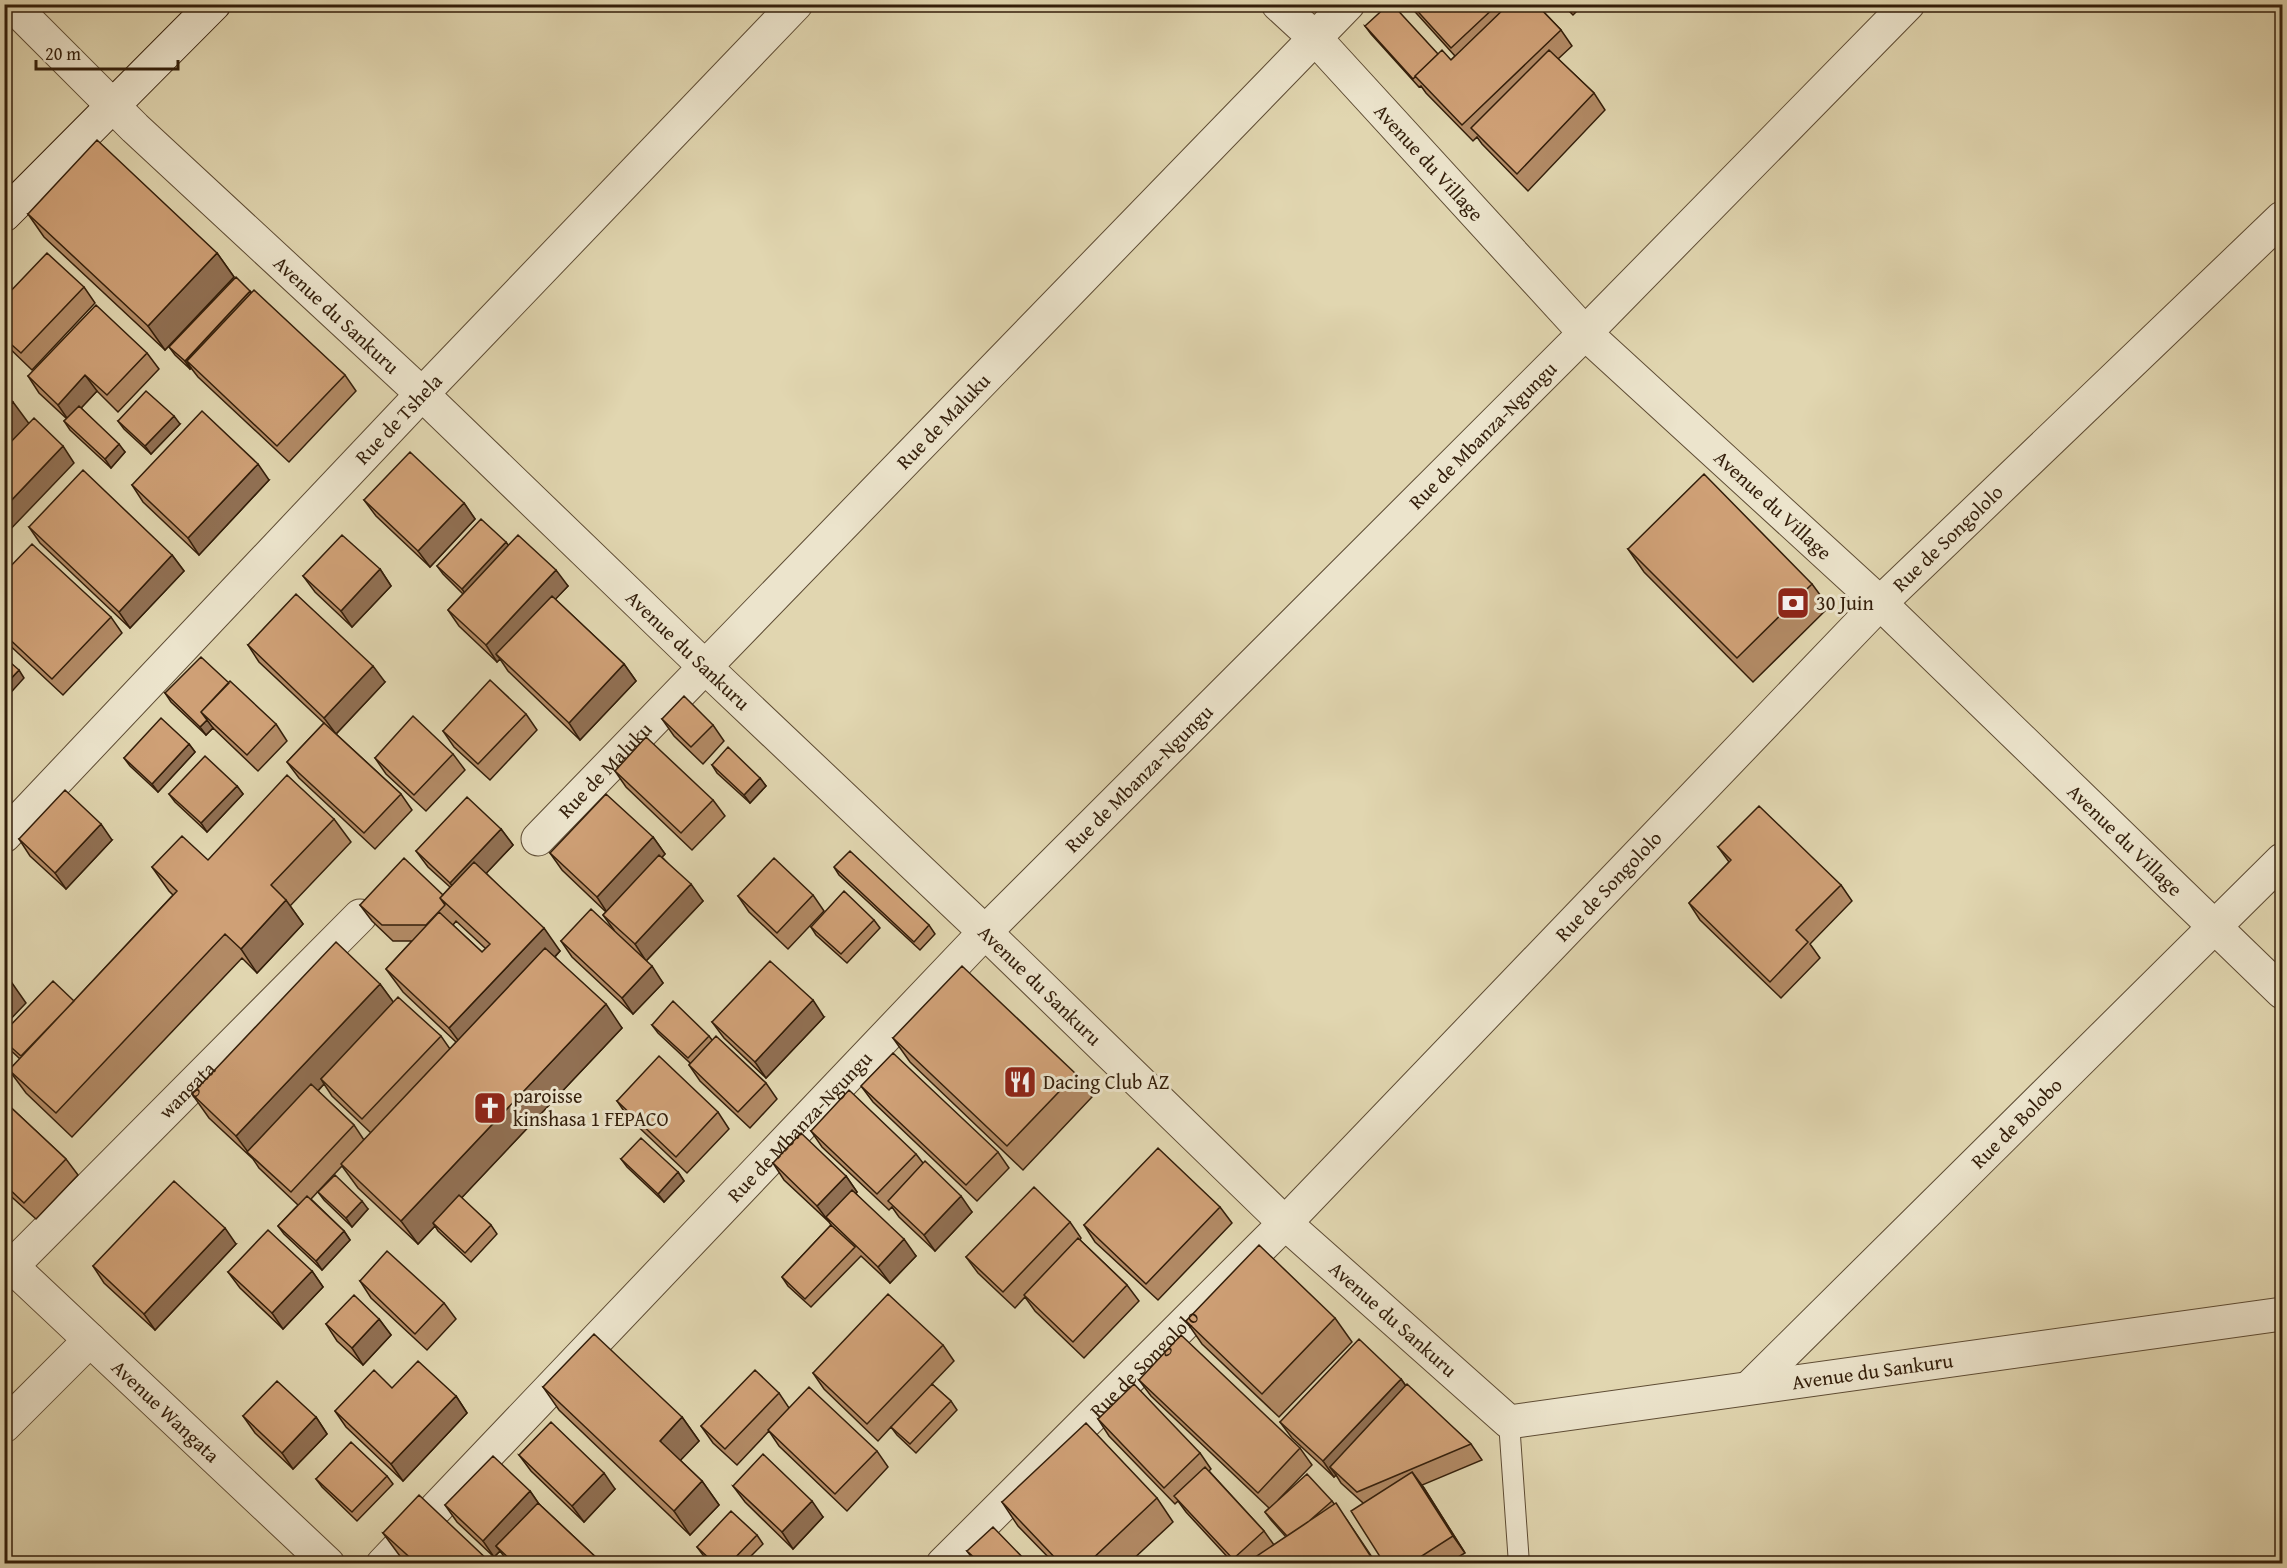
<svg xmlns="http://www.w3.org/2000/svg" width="2287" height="1568" font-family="'Gentium Book Plus',serif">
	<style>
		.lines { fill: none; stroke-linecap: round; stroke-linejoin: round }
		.lane-casing { stroke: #5e4c34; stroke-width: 22 }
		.street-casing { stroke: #5e4c34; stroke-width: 35 }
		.secondary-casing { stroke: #331e0a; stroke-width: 35 }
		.lane { stroke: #ece4cc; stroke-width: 20 }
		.street { stroke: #ece4cc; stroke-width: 33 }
		.secondary { stroke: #ece4cc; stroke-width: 33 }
		.wall { fill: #b28a65; stroke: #331e0a; stroke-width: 1.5; fill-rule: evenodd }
		.shaded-wall { fill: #917053; stroke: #331e0a; stroke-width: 1.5 }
		.building { fill: #cfa076; stroke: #331e0a; stroke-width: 1.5 }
		.labels { text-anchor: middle; stroke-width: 6; stroke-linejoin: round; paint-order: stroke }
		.street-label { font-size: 20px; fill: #331e0a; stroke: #ece4cc }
		.poi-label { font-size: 20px; fill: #331e0a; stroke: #ece4cc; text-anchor: start }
	</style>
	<rect width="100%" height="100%" fill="#e1d6b0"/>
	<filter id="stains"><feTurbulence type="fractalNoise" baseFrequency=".00333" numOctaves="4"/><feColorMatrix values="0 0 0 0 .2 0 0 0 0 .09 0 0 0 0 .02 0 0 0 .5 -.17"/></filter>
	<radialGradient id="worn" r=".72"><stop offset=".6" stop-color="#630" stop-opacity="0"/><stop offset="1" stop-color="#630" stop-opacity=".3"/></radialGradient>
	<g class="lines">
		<defs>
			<path id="lane" d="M 1509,1422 L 1519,1564"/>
			<g id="street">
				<path id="s1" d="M 11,4 L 135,128 L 422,394 L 704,666 L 985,932 L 1285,1223 L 1509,1422 L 2282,1314"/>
				<path id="s2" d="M 1278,4 L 1315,38 L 1585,333 L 1880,603 L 2282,992"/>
				<path id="s3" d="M 4,836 L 422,394 L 796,4"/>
				<path id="s4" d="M 538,839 L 1348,4"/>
				<path id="s5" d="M 4,1259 L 328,1564"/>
				<path id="s6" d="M 12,1266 L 360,916"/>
				<path id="s7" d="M 1750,1387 L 2282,860"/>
				<path d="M 4,1426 L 90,1340"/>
				<path id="s8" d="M 383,1564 L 985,932 L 1585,333 L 1908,4"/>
				<path id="s9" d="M 943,1564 L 1285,1223 L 1880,603 L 2282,218"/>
			</g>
			<path id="secondary" d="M 4,215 L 214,4"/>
		</defs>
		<use href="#lane" class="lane-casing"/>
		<use href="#street" class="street-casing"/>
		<use href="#secondary" class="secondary-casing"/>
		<use href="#lane" class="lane"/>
		<use href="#street" class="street"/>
		<use href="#secondary" class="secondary"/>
	</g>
	<path class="wall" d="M 1408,4 L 1536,4 L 1561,30 L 1572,46 L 1558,59 L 1594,93 L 1605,110 L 1528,191 L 1482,144 L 1477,137 L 1473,141 L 1426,93 L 1421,86 L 1419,87 L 1371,34 L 1365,26 L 1451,60 L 1455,56 Z
		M 1562,4 L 1584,4 L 1573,15 Z
		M 28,214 L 217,253 L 234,277 L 165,350 L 44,237 Z
		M 84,287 L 95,303 L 32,370 L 4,343 L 4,298 Z
		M 251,292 L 345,375 L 356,391 L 289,462 L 198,377 L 191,368 L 190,369 L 175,355 L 169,347 Z
		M 147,353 L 159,369 L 118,412 L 97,391 L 81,408 L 125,452 L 111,468 L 70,430 L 64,421 L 67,419 L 39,393 L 28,376 Z
		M 118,421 L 180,424 L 151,454 L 124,429 Z
		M 269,480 L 199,555 L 143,502 L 132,485 Z
		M 364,500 L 464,503 L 475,519 L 430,567 L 376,516 Z
		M 29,527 L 172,555 L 184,571 L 130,628 L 40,543 Z
		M 509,545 L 568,586 L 555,599 L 624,664 L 636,681 L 580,740 L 508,671 L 500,659 L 497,662 L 459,626 L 448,610 L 463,594 L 443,574 L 437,566 Z
		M 1628,549 L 1812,584 L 1829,607 L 1753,682 L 1644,572 Z
		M 380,569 L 391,586 L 352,627 L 315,592 L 303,576 Z
		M 4,573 L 111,617 L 122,633 L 63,695 L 4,640 Z
		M 248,645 L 385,682 L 336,734 L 401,794 L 412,810 L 375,849 L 299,778 L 287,762 L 324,723 L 259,662 Z
		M 165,693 L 276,724 L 287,741 L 258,771 L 213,728 L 206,735 L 171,702 Z
		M 526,714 L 537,730 L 490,780 L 454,747 L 443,731 Z
		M 662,719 L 713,725 L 724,741 L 703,764 L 674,736 Z
		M 189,744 L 195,752 L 158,792 L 130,766 L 124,758 Z
		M 453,754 L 465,770 L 426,811 L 386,774 L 375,758 Z
		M 712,765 L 760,778 L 766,786 L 750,803 L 717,773 Z
		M 4,766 L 11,774 L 4,781 Z
		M 615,771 L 713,800 L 725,816 L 692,850 L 626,787 Z
		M 237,786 L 243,794 L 207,832 L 175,802 L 169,794 Z
		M 334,819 L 351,842 L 290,906 L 303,924 L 257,973 L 242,958 L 72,1137 L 26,1093 L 9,1070 L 20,1059 L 4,1044 L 4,1032 L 74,1001 L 173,895 L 169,891 L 152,867 L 208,860 Z
		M 501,829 L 513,845 L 486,873 L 560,951 L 555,957 L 622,1028 L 461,1198 L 491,1225 L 497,1234 L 471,1262 L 438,1231 L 435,1226 L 418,1244 L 358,1188 L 342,1166 L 311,1199 L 344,1231 L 350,1240 L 322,1270 L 284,1234 L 278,1226 L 298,1205 L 259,1168 L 253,1159 L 209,1118 L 192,1094 L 380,984 L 393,1002 L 441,1036 L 450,1049 L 456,1042 L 403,992 L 386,969 L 412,941 L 393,941 L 372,921 L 360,905 L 443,895 L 450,887 L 428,867 L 416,851 ZM 456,921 L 486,949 L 482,952 L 453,925 ZM 324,1084 L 332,1096 L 371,1133 L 364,1140 L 354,1125 L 318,1091 Z
		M 653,837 L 665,854 L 662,857 L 703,901 L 646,961 L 663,983 L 633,1014 L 572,957 L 561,941 L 614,930 L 603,915 L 606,912 L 562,870 L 550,853 Z
		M 19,839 L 112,840 L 66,889 L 30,856 Z
		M 1718,847 L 1841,885 L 1852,901 L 1810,944 L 1820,958 L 1781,998 L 1700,920 L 1689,903 L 1729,862 Z
		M 834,867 L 929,925 L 935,934 L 920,950 L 839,875 Z
		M 813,895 L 824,911 L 788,949 L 749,912 L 738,896 Z
		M 874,920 L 880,928 L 847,963 L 816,935 L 811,927 Z
		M 824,1017 L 766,1078 L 724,1038 L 712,1022 Z
		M 652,1025 L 709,1036 L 712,1040 L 766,1083 L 777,1099 L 750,1128 L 700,1081 L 689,1065 L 690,1063 L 658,1033 Z
		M 893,1038 L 1076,1074 L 1092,1097 L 1023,1170 L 910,1062 Z
		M 861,1086 L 998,1152 L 1009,1168 L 977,1201 L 873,1102 Z
		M 4,1101 L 66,1159 L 78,1175 L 36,1219 L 4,1190 Z
		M 617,1101 L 718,1112 L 729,1129 L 687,1173 L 628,1117 Z
		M 811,1131 L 916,1154 L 923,1163 L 972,1212 L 935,1251 L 899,1217 L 892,1207 L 889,1210 L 822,1147 Z
		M 621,1159 L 678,1172 L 684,1181 L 664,1202 L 627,1167 Z
		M 773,1163 L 846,1176 L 857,1192 L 856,1194 L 916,1256 L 890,1283 L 861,1256 L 811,1307 L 788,1286 L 782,1277 L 831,1225 L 829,1222 L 784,1180 Z
		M 318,1192 L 368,1209 L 352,1227 L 324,1200 Z
		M 1220,1207 L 1232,1223 L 1158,1300 L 1095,1242 L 1084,1225 Z
		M 1070,1222 L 1081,1238 L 1080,1240 L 1127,1285 L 1139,1301 L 1084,1358 L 1035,1311 L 1025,1297 L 1015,1308 L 978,1273 L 966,1257 Z
		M 236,1244 L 155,1330 L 104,1283 L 93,1266 Z
		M 312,1271 L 323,1287 L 283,1329 L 240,1288 L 228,1272 Z
		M 360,1281 L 444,1303 L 456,1319 L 427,1350 L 371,1298 Z
		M 1335,1318 L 1352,1342 L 1279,1417 L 1202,1344 L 1186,1321 Z
		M 379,1319 L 391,1335 L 363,1365 L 337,1341 L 326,1324 Z
		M 943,1345 L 954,1361 L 932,1384 L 951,1401 L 957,1410 L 916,1453 L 897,1435 L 891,1427 L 878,1441 L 824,1389 L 813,1373 Z
		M 1401,1379 L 1406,1386 L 1471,1444 L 1482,1460 L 1422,1485 L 1465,1553 L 1448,1563 L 1384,1563 L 1363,1503 L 1341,1483 L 1336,1475 L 1334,1477 L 1292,1438 L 1280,1422 Z
		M 1139,1380 L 1300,1448 L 1312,1465 L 1279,1499 L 1332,1501 L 1347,1520 L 1376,1563 L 1233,1563 L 1186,1512 L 1178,1501 L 1175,1504 L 1109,1436 L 1098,1419 L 1200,1453 L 1211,1469 L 1209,1471 L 1264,1531 L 1274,1545 L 1286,1537 L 1271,1520 L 1265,1512 L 1269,1508 L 1151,1396 Z
		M 543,1387 L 682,1417 L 699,1441 L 680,1460 L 702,1481 L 719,1505 L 690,1535 L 559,1410 Z
		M 392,1388 L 456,1396 L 467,1413 L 403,1481 L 346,1427 L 335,1411 Z
		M 779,1393 L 789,1408 L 877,1451 L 888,1467 L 847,1511 L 779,1446 L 769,1431 L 737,1465 L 713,1443 L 701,1426 Z
		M 243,1416 L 316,1417 L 327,1434 L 293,1469 L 255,1433 Z
		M 519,1455 L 615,1489 L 584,1522 L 531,1471 Z
		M 387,1476 L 393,1484 L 357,1521 L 322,1487 L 316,1479 Z
		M 733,1486 L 823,1517 L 793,1549 L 745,1502 Z
		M 530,1491 L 539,1504 L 602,1563 L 509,1563 L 500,1551 L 494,1557 L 457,1522 L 445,1505 Z
		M 1157,1498 L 1173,1522 L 1129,1563 L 1054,1563 L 1018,1526 L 1002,1502 Z
		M 383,1533 L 491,1563 L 405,1563 Z
		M 757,1535 L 763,1544 L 744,1563 L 711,1563 L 703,1555 L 697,1547 Z
		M 967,1551 L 1028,1563 L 976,1563 Z"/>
	<path class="shaded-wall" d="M 217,253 L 234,277 L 165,350 L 148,326 Z
		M 250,291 L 256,299 L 187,361 L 191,368 L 190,369 L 185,361 Z
		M 85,375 L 97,391 L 69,421 L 58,405 Z
		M 13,402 L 30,425 L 4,452 L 4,411 Z
		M 174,416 L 180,424 L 151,454 L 145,446 Z
		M 119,444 L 125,452 L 111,468 L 105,459 Z
		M 63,446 L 74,463 L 4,536 L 4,508 Z
		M 258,464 L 269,480 L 199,555 L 188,538 Z
		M 464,503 L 475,519 L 430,567 L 418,551 Z
		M 506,542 L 512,550 L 468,598 L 462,589 Z
		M 172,555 L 184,571 L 130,628 L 119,612 Z
		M 380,569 L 391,586 L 352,627 L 341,611 Z
		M 556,570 L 568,586 L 500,658 L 496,654 L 500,659 L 497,662 L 486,645 Z
		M 624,664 L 636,681 L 580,740 L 569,723 Z
		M 373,666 L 385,682 L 336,734 L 324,718 Z
		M 19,670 L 24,678 L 5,699 L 4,698 L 4,686 Z
		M 207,720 L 213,728 L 206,735 L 200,727 Z
		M 189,744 L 195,752 L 158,792 L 152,784 Z
		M 760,778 L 766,786 L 750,803 L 744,795 Z
		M 237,786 L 243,794 L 207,832 L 201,823 Z
		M 101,824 L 112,840 L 66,889 L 55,873 Z
		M 501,829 L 513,845 L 462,899 L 450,883 Z
		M 653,837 L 665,854 L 608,914 L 597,897 Z
		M 691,884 L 703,901 L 646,961 L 635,944 Z
		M 286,900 L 303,924 L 257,973 L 241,949 Z
		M 544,928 L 560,951 L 466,1051 L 449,1028 Z
		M 652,966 L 663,983 L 633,1014 L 622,998 Z
		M 5,973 L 26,1003 L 4,1026 L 4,974 Z
		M 380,984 L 397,1007 L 321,1079 L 324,1084 L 254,1158 L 248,1152 L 236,1136 Z
		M 813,1000 L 824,1017 L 766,1078 L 755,1062 Z
		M 606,1004 L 622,1028 L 435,1226 L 433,1223 L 435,1226 L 418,1244 L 401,1221 Z
		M 678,1172 L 684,1181 L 664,1202 L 658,1194 Z
		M 846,1176 L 857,1192 L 830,1221 L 826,1217 L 829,1222 L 817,1206 Z
		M 961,1196 L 972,1212 L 935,1251 L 924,1235 Z
		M 362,1201 L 368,1209 L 352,1227 L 346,1218 Z
		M 225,1228 L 236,1244 L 155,1330 L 144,1314 Z
		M 344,1231 L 350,1240 L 322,1270 L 316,1261 Z
		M 904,1239 L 916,1256 L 890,1283 L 878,1267 Z
		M 312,1271 L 323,1287 L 283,1329 L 272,1313 Z
		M 379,1319 L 391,1335 L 363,1365 L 352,1348 Z
		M 1401,1379 L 1412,1395 L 1330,1467 L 1336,1475 L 1334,1477 L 1323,1461 Z
		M 456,1396 L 467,1413 L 403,1481 L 391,1464 Z
		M 316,1417 L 327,1434 L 293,1469 L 282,1453 Z
		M 682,1417 L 699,1441 L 676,1465 L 660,1441 Z
		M 1412,1472 L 1424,1488 L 1465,1553 L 1453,1536 Z
		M 604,1473 L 615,1489 L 584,1522 L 572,1506 Z
		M 702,1481 L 719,1505 L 690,1535 L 674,1511 Z
		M 530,1491 L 541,1507 L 496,1546 L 500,1551 L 494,1557 L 483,1541 Z
		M 812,1501 L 823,1517 L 793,1549 L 782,1532 Z"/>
	<path class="building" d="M 1389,4 L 1392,4 L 1438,54 L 1415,76 L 1415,77 L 1413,79 L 1365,26 Z
		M 1411,4 L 1498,4 L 1451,48 Z
		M 1509,4 L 1536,4 L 1561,30 L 1462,125 L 1415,76 L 1442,50 L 1451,60 Z
		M 1549,50 L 1594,93 L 1517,174 L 1471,128 Z
		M 97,140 L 217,253 L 148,326 L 28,214 Z
		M 47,253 L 84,287 L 21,353 L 4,338 L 4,298 Z
		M 236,277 L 250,291 L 185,361 L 169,347 Z
		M 254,290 L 345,375 L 277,446 L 187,361 Z
		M 96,305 L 147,353 L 107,395 L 85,375 L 58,405 L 28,376 Z
		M 146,391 L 174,416 L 145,446 L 118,421 Z
		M 4,394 L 13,402 L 4,411 Z
		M 79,406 L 119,444 L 105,459 L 64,421 Z
		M 202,411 L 258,464 L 188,538 L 132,485 Z
		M 34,418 L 63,446 L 4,508 L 4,449 Z
		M 410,452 L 464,503 L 418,551 L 364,500 Z
		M 83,470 L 172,555 L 119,612 L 29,527 Z
		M 1704,474 L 1812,584 L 1737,658 L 1628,549 Z
		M 481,519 L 506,542 L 462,589 L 437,566 Z
		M 342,535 L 380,569 L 341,611 L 303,576 Z
		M 518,535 L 556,570 L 486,645 L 448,610 Z
		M 32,544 L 111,617 L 52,679 L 4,634 L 4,573 Z
		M 296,594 L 373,666 L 324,718 L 248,645 Z
		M 552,596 L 624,664 L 569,723 L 496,654 Z
		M 4,657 L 19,670 L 4,686 Z
		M 201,657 L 229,683 L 201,712 L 207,720 L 200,727 L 165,693 Z
		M 490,680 L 526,714 L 478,764 L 443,731 Z
		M 230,681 L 276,724 L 247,755 L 201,712 Z
		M 684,696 L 713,725 L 691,747 L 662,719 Z
		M 413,716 L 453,754 L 414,795 L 375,758 Z
		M 161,718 L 189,744 L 152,784 L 124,758 Z
		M 324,723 L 401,794 L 364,833 L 287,762 Z
		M 646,737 L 713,800 L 681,833 L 615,771 Z
		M 728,747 L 760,778 L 744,795 L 712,765 Z
		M 205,756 L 237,786 L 201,823 L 169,794 Z
		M 287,775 L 334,819 L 271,885 L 286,900 L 241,949 L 225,934 L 56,1113 L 9,1070 L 177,891 L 152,867 L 182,836 L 208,860 Z
		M 65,790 L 101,824 L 55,873 L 19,839 Z
		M 606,794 L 653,837 L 597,897 L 550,853 Z
		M 467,797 L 501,829 L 450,883 L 416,851 Z
		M 1759,806 L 1841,885 L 1796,930 L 1808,942 L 1770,982 L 1689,903 L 1731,860 L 1718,847 Z
		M 850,851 L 929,925 L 914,942 L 834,867 Z
		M 659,855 L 691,884 L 635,944 L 603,915 Z
		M 404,858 L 443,895 L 440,898 L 445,905 L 426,925 L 382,925 L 360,905 Z
		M 774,858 L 813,895 L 777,933 L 738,896 Z
		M 474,862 L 544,928 L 449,1028 L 386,969 L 439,912 L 482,952 L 490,944 L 440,898 Z
		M 844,891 L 874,920 L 841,954 L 811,927 Z
		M 591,909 L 652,966 L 622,998 L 561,941 Z
		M 336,942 L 380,984 L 236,1136 L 192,1094 Z
		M 545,948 L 606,1004 L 401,1221 L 341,1164 Z
		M 770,961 L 813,1000 L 755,1062 L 712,1022 Z
		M 962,966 L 1076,1074 L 1007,1146 L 893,1038 Z
		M 53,981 L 74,1001 L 21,1056 L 4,1041 L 4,1032 Z
		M 398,997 L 441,1036 L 362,1119 L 321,1079 Z
		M 673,1001 L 709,1036 L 688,1058 L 652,1025 Z
		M 716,1036 L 766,1083 L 738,1112 L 689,1065 Z
		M 893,1053 L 998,1152 L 966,1185 L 861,1086 Z
		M 659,1056 L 718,1112 L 676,1157 L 617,1101 Z
		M 311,1084 L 354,1125 L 291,1192 L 247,1152 Z
		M 849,1090 L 916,1154 L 877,1194 L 811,1131 Z
		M 4,1101 L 66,1159 L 24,1203 L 4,1184 Z
		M 801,1133 L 846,1176 L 817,1206 L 773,1163 Z
		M 641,1138 L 678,1172 L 658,1194 L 621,1159 Z
		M 1158,1148 L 1220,1207 L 1146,1284 L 1084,1225 Z
		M 925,1161 L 961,1196 L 924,1235 L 888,1201 Z
		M 335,1175 L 362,1201 L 346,1218 L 318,1192 Z
		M 174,1181 L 225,1228 L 144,1314 L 93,1266 Z
		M 1034,1187 L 1070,1222 L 1003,1292 L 966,1257 Z
		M 852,1190 L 904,1239 L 878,1267 L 826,1217 Z
		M 459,1195 L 491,1225 L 465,1253 L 433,1223 Z
		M 307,1196 L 344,1231 L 316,1261 L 278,1226 Z
		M 831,1225 L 855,1247 L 805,1299 L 782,1277 Z
		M 268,1230 L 312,1271 L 272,1313 L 228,1272 Z
		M 1078,1238 L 1127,1285 L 1073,1342 L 1024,1295 Z
		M 1259,1245 L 1335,1318 L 1262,1394 L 1186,1321 Z
		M 387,1251 L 444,1303 L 415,1334 L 360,1281 Z
		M 888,1294 L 943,1345 L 867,1424 L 813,1373 Z
		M 354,1295 L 379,1319 L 352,1348 L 326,1324 Z
		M 594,1334 L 682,1417 L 660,1441 L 702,1481 L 674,1511 L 543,1387 Z
		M 1181,1335 L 1300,1448 L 1258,1493 L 1139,1380 Z
		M 1359,1339 L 1401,1379 L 1323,1461 L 1280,1422 Z
		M 418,1361 L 456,1396 L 391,1464 L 335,1411 L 374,1370 L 392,1388 Z
		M 755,1370 L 779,1393 L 725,1449 L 701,1426 Z
		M 277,1381 L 316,1417 L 282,1453 L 243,1416 Z
		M 932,1384 L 951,1401 L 910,1444 L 891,1427 Z
		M 1134,1384 L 1200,1453 L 1164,1488 L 1098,1419 Z
		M 1407,1384 L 1471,1444 L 1357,1492 L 1330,1467 Z
		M 809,1387 L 877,1451 L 835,1494 L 768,1430 Z
		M 551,1422 L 604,1473 L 572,1506 L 519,1455 Z
		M 1086,1423 L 1157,1498 L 1088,1563 L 1060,1563 L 1002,1502 Z
		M 351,1442 L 387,1476 L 352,1512 L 316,1479 Z
		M 763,1454 L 812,1501 L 782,1532 L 733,1486 Z
		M 493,1456 L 530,1491 L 483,1541 L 445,1505 Z
		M 1205,1467 L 1264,1531 L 1233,1559 L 1174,1496 Z
		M 1412,1472 L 1453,1536 L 1411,1563 L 1384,1563 L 1351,1511 Z
		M 1307,1474 L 1332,1501 L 1308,1522 L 1287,1536 L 1265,1512 Z
		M 419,1495 L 491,1563 L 416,1563 L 383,1533 Z
		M 538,1503 L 602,1563 L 514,1563 L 496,1546 Z
		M 1336,1503 L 1375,1563 L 1248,1563 L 1248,1562 Z
		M 731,1511 L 757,1535 L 730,1563 L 714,1563 L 697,1547 Z
		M 993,1527 L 1028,1563 L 980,1563 L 967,1551 Z
		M 957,1559 L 961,1563 L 951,1563 Z"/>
	<defs>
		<symbol id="bank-square" viewBox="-11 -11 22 22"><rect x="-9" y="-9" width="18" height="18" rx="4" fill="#8f2418" stroke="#ece4cc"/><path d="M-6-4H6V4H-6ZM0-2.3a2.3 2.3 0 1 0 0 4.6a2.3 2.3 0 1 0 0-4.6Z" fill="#fff"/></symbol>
		<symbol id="restaurant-square" viewBox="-11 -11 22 22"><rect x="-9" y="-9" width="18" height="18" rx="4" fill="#8f2418" stroke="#ece4cc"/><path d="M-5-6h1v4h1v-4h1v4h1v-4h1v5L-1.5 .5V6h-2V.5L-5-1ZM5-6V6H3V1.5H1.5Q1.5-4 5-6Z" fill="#fff"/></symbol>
		<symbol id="church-square" viewBox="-11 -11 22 22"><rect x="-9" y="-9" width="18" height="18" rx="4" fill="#8f2418" stroke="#ece4cc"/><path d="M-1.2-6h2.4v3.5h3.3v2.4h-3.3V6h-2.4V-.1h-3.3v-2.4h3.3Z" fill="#fff"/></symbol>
	</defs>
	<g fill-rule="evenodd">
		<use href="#bank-square" x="1774" y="584" width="38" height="38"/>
		<use href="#restaurant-square" x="1001" y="1063" width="38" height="38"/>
		<use href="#church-square" x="471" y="1089" width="38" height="38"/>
	</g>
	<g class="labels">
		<g class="street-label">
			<text dy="7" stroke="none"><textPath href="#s2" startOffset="219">Avenue du Village</textPath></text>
			<text dy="7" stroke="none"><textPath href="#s1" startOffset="450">Avenue du Sankuru</textPath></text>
			<text dy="7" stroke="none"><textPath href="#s3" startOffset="574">Rue de Tshela</textPath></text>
			<text dy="7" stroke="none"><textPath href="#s4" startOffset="582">Rue de Maluku</textPath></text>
			<text dy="7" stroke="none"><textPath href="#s8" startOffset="1576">Rue de Mbanza-Ngungu</textPath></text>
			<text dy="7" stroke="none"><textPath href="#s2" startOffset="705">Avenue du Village</textPath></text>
			<text dy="7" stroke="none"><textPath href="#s9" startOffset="1436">Rue de Songololo</textPath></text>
			<text dy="7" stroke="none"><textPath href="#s1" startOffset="936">Avenue du Sankuru</textPath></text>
			<text dy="7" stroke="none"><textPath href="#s4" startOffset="96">Rue de Maluku</textPath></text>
			<text dy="7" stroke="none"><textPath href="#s8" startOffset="1090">Rue de Mbanza-Ngungu</textPath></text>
			<text dy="7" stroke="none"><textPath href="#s2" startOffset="1191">Avenue du Village</textPath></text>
			<text dy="7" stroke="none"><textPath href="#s9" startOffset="950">Rue de Songololo</textPath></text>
			<text dy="7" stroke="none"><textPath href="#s1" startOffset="1422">Avenue du Sankuru</textPath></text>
			<text dy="7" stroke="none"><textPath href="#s6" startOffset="248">wangata</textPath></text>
			<text dy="7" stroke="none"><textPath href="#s7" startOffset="375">Rue de Bolobo</textPath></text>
			<text dy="7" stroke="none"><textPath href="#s8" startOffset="604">Rue de Mbanza-Ngungu</textPath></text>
			<text dy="7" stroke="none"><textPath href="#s1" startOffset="1908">Avenue du Sankuru</textPath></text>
			<text dy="7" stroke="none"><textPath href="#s9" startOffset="284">Rue de Songololo</textPath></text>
			<text dy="7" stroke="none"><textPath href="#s1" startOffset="2430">Avenue du Sankuru</textPath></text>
			<text dy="7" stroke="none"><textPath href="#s5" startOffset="222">Avenue Wangata</textPath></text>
		</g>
		<g class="poi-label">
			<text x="1816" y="610">30 Juin</text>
			<text x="1043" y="1089">Dacing Club AZ</text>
			<text x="513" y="1103">paroisse<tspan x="513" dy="23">kinshasa 1 FEPACO</tspan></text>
		</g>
	</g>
	<rect width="2287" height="1568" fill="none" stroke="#e1d6b0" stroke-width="24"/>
	<rect x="6" y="6" width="2275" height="1556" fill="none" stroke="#331e0a" stroke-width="3"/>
	<rect x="12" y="12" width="2263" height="1544" fill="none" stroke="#331e0a" stroke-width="1.5"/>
	<path d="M36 60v9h142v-9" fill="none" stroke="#331e0a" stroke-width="3"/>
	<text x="45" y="60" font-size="18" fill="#331e0a" stroke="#ece4cc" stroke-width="4.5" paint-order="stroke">20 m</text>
	<rect width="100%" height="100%" filter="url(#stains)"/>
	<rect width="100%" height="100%" fill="url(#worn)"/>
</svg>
